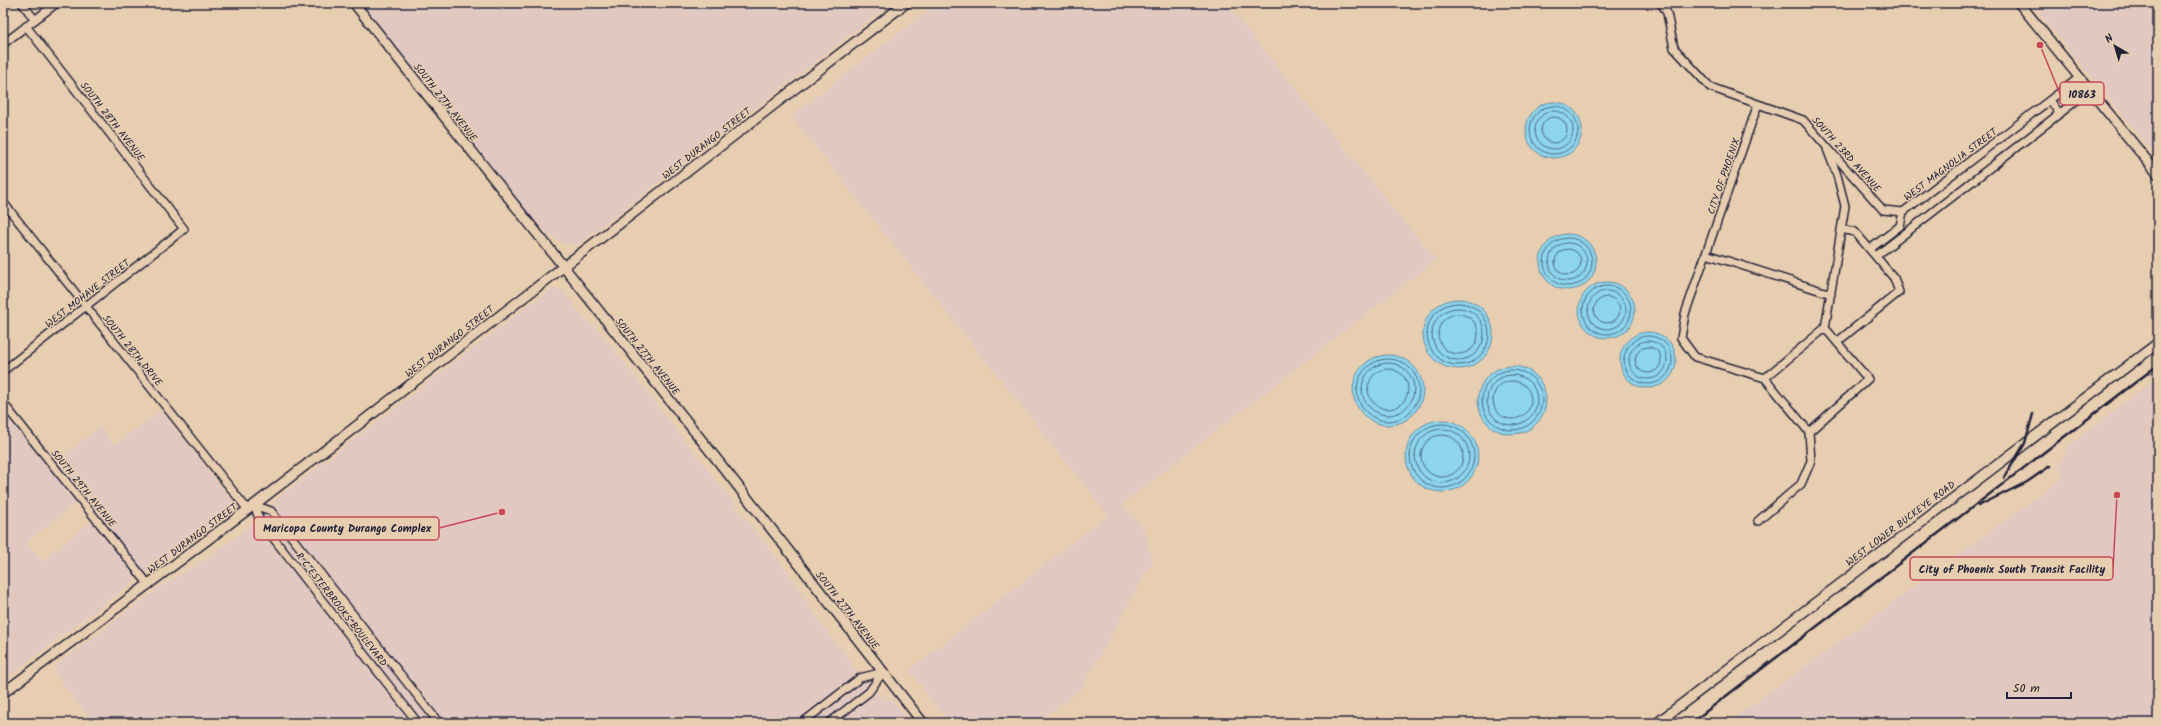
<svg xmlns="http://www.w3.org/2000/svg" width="2161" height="726" font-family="Kalam,sans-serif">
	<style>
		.built { fill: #e1c9c2 }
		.water { fill: #8cd5ed; stroke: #628da6 }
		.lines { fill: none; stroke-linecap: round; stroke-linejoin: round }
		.shore { stroke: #4c6a82; stroke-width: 1 }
		.street-casing { stroke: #22223b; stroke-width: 10 }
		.secondary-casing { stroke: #22223b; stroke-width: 12 }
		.street { stroke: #e8ceb0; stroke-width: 7 }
		.secondary { stroke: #e8ceb0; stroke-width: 9 }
		.rail { stroke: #22223b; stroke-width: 2.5 }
		.labels { text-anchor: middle; stroke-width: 3; stroke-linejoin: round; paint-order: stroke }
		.street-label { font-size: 10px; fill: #22223b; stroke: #e8ceb0 }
		.leader { fill: none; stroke: #c84759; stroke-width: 1.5 }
		.callout-dot { fill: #c84759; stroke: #e8ceb0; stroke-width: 1.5 }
		.callout { fill: #e8ceb0; stroke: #c84759; stroke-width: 1.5 }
		.callout-label { font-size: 11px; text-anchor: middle; font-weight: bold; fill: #22223b }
	</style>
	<rect width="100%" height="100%" fill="#e8ceb0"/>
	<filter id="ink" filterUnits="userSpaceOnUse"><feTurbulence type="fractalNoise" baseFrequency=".025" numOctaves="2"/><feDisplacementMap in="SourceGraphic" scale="8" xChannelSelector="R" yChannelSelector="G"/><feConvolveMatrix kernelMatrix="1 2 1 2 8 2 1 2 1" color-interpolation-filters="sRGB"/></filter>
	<g filter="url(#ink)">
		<path class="built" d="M 361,3 L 891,3 L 580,243 L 574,245 L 567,245 L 549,235 L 539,226 Z
			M 938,3 L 1226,3 L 1436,260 L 1122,504 L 1144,529 L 1153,561 L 1080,691 L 1036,723 L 949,723 L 909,670 L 1108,515 L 791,116 Z
			M 2031,3 L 2158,3 L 2158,158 Z
			M 554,288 L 564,291 L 584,318 L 597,328 L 790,575 L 819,621 L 876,694 L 886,697 L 895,703 L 910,723 L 94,723 L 55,674 L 56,665 L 164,584 L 208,558 L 245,530 L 282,495 L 549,290 Z
			M 2158,377 L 2158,723 L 1728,723 L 2064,477 L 2059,468 L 2067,447 Z
			M 3,407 L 77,502 L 27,542 L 42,561 L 92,521 L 133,573 L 134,579 L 132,583 L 3,680 Z
			M 161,410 L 232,500 L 233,505 L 232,508 L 151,571 L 146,572 L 142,569 L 57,462 L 100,426 L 114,445 Z"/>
		<path class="water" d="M1526 130a28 28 0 1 1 56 0a28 28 0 1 1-56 0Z
			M1540 262a28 28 0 1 1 56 0a28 28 0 1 1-56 0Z
			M1579 310a28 28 0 1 1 56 0a28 28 0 1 1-56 0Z
			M1423 334a35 35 0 1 1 70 0a35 35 0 1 1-70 0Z
			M1620 360a28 28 0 1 1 56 0a28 28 0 1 1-56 0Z
			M1353 390a35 35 0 1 1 70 0a35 35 0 1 1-70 0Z
			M1478 400a34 34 0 1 1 68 0a34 34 0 1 1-68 0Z
			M1406 456a36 36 0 1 1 72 0a36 36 0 1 1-72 0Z"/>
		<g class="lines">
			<path class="shore" d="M1530 130a24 24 0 1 1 48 0a24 24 0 1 1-48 0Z
				M1535 130a19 19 0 1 1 38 0a19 19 0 1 1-38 0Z
				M1541 130a13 13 0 1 1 26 0a13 13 0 1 1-26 0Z
				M1544 262a24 24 0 1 1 48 0a24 24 0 1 1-48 0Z
				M1549 262a19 19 0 1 1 38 0a19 19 0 1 1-38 0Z
				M1555 262a13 13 0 1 1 26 0a13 13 0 1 1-26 0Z
				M1583 310a24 24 0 1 1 48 0a24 24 0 1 1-48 0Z
				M1588 310a19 19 0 1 1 38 0a19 19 0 1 1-38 0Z
				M1594 310a13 13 0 1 1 26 0a13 13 0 1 1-26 0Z
				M1427 334a31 31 0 1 1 62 0a31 31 0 1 1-62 0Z
				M1432 334a26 26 0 1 1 52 0a26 26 0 1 1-52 0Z
				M1438 334a20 20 0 1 1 40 0a20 20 0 1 1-40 0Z
				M1624 360a24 24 0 1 1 48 0a24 24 0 1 1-48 0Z
				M1629 360a19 19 0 1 1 38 0a19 19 0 1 1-38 0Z
				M1635 360a13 13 0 1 1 26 0a13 13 0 1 1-26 0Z
				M1357 390a31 31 0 1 1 62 0a31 31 0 1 1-62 0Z
				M1362 389a26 26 0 1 1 52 0a26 26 0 1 1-52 0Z
				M1368 389a20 20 0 1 1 40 0a20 20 0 1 1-40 0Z
				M1482 400a30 30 0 1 1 60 0a30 30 0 1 1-60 0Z
				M1487 400a25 25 0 1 1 50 0a25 25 0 1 1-50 0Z
				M1493 400a19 19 0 1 1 38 0a19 19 0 1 1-38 0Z
				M1410 456a32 32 0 1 1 64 0a32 32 0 1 1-64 0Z
				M1415 456a27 27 0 1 1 54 0a27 27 0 1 1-54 0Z
				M1421 456a21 21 0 1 1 42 0a21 21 0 1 1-42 0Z"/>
			<defs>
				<path id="street" d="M 22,3 L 35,20
					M 1661,3 L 1667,13 L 1674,48 L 1710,87 L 1803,120 L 1883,210 L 1903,212
					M 3,44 L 57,3
					M 2050,100 L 2059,113
					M 3,202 L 248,510
					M 1870,249 L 1900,226 L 1903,212 L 2080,77
					M 1706,254 L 1831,294
					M 1876,256 L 2090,90
					M 1837,342 L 1899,292 L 1894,278 L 1855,232 L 1841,229
					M 3,371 L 184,229 L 26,26
					M 1765,378 L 1825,328 L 1845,206 L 1837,175 L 1827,149
					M 3,403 L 149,585
					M 1809,432 L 1868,379 L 1825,328
					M 254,505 L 271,511 L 439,723
					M 254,505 L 260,521 L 418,723
					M 1758,521 L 1801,484 L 1811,461 L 1809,432 L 1765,378 L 1695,357 L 1681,338 L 1685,314 L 1758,104
					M 802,723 L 860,678 L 883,672
					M 829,723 L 869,692 L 883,672"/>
				<path id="secondary" d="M 354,3 L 730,476 L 923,723
					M 2019,3 L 2158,174
					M 3,693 L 254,505 L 906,3
					M 1657,723 L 2158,343"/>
			</defs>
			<use href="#street" class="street-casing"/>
			<use href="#secondary" class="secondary-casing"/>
			<use href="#street" class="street"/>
			<use href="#secondary" class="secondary"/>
			<path class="rail" d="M 2004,478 L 2025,443 L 2033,414
				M 1978,506 L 2027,482 L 2050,466
				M 1691,723 L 2158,365"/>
		</g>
	</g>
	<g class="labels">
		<g class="street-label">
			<text transform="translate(446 102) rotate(52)" y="4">SOUTH 27TH AVENUE</text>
			<text transform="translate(113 121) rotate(52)" y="4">SOUTH 28TH AVENUE</text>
			<text transform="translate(706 143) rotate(-38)" y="4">WEST DURANGO STREET</text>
			<text transform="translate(1847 154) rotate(48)" y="4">SOUTH 23RD AVENUE</text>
			<text transform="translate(1950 164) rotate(-37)" y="4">WEST MAGNOLIA STREET</text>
			<text transform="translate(1723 176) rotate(-71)" y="4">CITY OF PHOENIX</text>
			<text transform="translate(87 293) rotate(-38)" y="4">WEST MOHAVE STREET</text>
			<text transform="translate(449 341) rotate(-38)" y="4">WEST DURANGO STREET</text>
			<text transform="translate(133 350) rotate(51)" y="4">SOUTH 28TH DRIVE</text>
			<text transform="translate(648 356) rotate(51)" y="4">SOUTH 27TH AVENUE</text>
			<text transform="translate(84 488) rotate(51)" y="4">SOUTH 29TH AVENUE</text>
			<text transform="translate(1900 523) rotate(-37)" y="4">WEST LOWER BUCKEYE ROAD</text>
			<text transform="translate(192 538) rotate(-37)" y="4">WEST DURANGO STREET</text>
			<text transform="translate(342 609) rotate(52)" y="4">R C ESTERBROOKS BOULEVARD</text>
			<text transform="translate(848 610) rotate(52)" y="4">SOUTH 27TH AVENUE</text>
		</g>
	</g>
	<path class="leader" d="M2040 45L2060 94M502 512L439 528M2117 495L2113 569"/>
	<g class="callout-dot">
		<circle cx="2040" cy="45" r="4"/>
		<circle cx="502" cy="512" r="4"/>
		<circle cx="2117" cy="495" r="4"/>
	</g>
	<g class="callout">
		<rect x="2060" y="82" width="44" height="23" rx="4"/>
		<rect x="254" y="517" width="185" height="23" rx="4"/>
		<rect x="1910" y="557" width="203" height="23" rx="4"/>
	</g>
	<g class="callout-label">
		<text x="2082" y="98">10863</text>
		<text x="347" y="532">Maricopa County Durango Complex</text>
		<text x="2012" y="573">City of Phoenix South Transit Facility</text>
	</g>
	<rect width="2161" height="726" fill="none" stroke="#e8ceb0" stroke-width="16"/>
	<rect x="8" y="8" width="2145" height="710" fill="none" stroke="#22223b" stroke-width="1.5" filter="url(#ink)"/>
	<g transform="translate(2115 46) rotate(322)" stroke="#e8ceb0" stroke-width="3" paint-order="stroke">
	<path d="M0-3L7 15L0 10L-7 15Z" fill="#22223b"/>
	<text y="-6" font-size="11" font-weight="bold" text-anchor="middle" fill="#22223b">N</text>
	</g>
	<path d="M2007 692v6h64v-6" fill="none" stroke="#22223b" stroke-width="2"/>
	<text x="2013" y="692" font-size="12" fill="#22223b" stroke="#e8ceb0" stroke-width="3" paint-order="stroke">50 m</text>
</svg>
